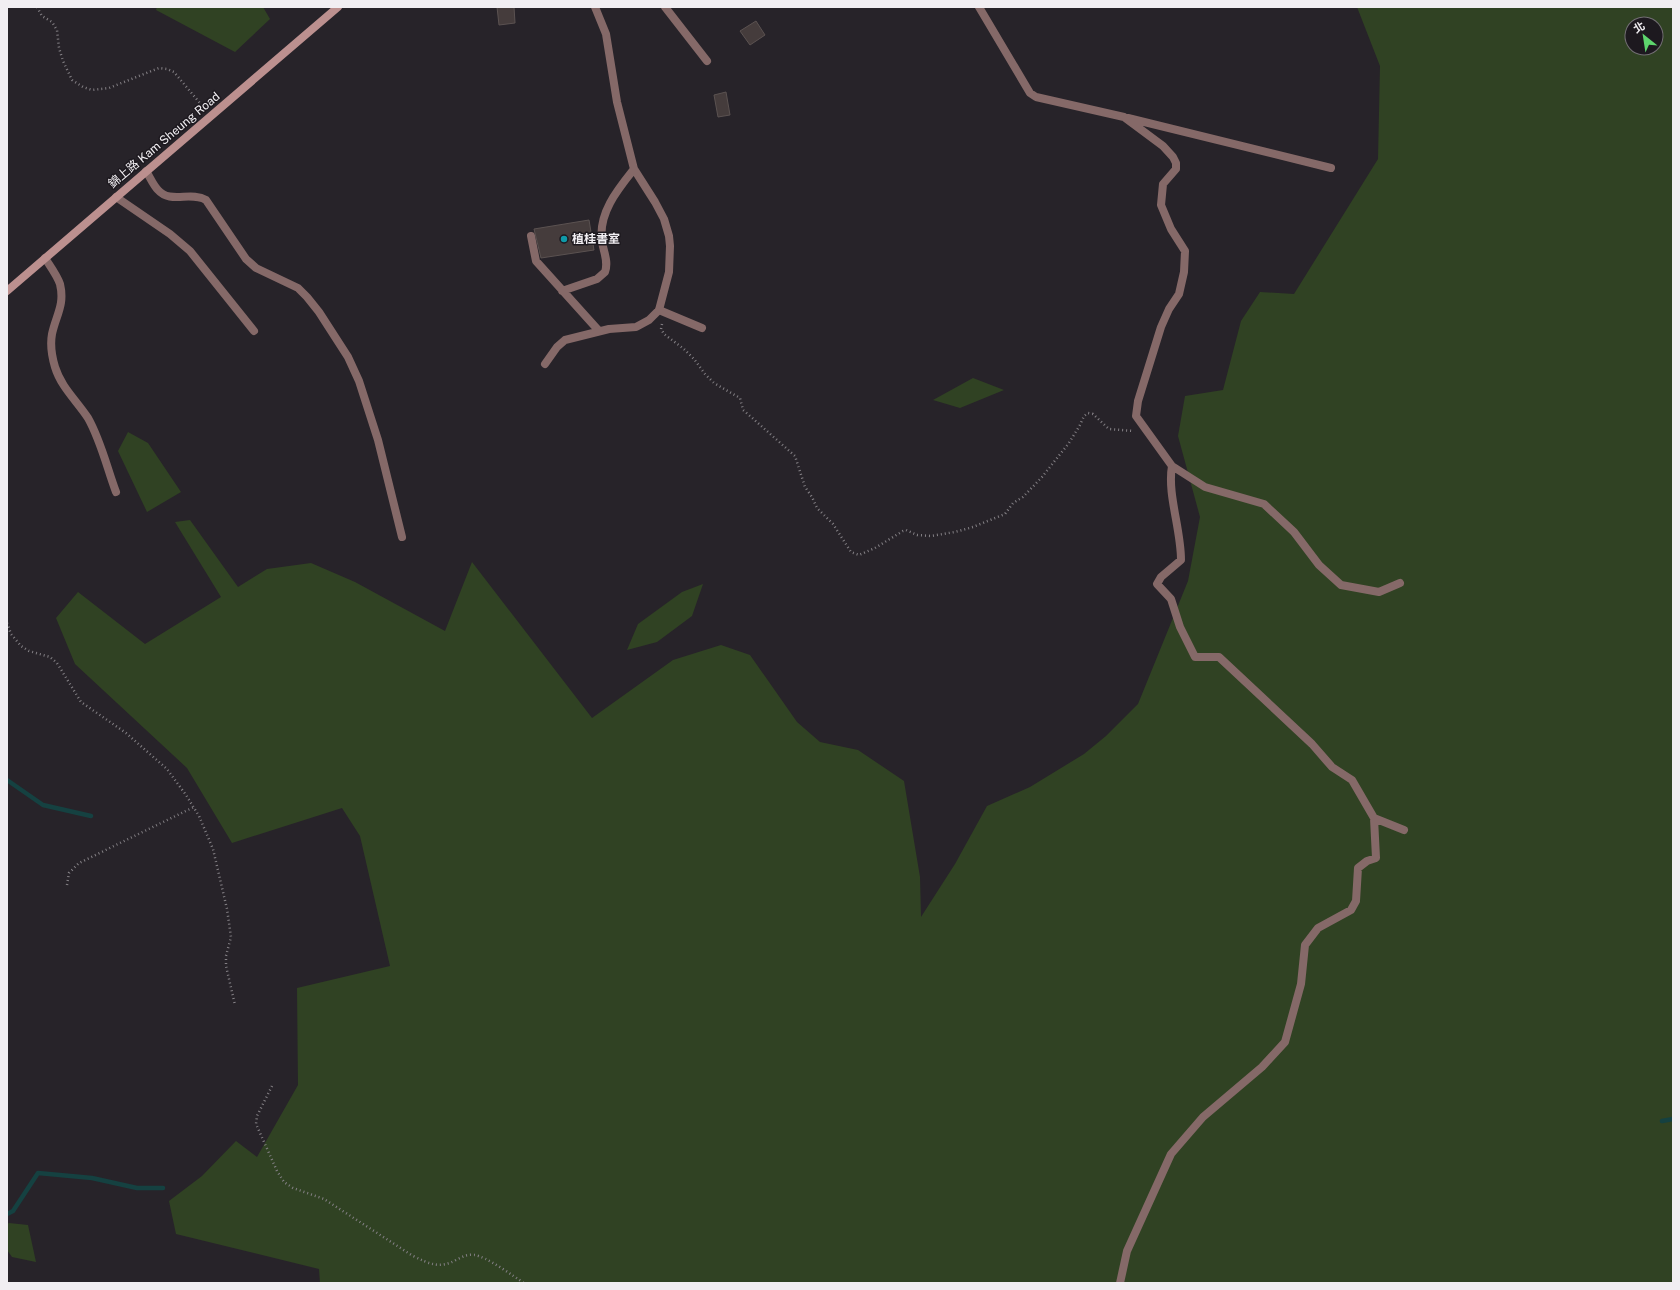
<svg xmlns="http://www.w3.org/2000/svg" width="1680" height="1290" font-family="'Public Sans','Noto Sans TC',sans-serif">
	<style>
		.green { fill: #304223; fill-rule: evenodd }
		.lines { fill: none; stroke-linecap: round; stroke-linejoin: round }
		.stream { stroke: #154141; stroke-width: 4.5 }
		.building { fill: #453c3c; stroke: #5b5251 }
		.path { stroke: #848085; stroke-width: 2.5; stroke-dasharray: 1 3; stroke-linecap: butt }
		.lane { stroke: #856968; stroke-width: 8 }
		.street { stroke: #856968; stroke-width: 8 }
		.secondary { stroke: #bc908f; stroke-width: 8 }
		.culture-dot { fill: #0f9aa8; stroke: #1d191f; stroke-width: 1.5 }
		.labels { text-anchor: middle; stroke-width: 3; stroke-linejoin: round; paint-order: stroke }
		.street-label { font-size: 12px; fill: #f1eef2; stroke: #1d191f }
		.poi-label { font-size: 12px; font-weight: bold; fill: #f1eef2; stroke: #1d191f; text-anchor: start }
	</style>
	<rect width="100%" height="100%" fill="#272329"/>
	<path class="green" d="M 157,7 L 263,7 L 270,19 L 235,52 L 156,10 Z
		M 1357,7 L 1673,7 L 1673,1283 L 320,1283 L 319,1269 L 176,1234 L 169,1201 L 202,1176 L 236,1141 L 257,1157 L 298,1085 L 297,988 L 390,966 L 360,836 L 342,808 L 232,843 L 187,768 L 75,664 L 56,618 L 78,592 L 145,644 L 221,597 L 175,522 L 190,520 L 238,587 L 267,569 L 311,563 L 355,582 L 445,631 L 472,562 L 592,718 L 673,660 L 721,645 L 750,655 L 797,722 L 820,742 L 858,750 L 904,781 L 920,877 L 921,917 L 955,864 L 987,806 L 1030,787 L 1084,754 L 1106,736 L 1138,704 L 1188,581 L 1200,517 L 1178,436 L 1185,396 L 1223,390 L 1241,321 L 1260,292 L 1294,294 L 1378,159 L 1380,66 ZM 1632,24 L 1656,24 L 1656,48 L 1632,48 Z
		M 973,378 L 1004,390 L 960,408 L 933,400 Z
		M 128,432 L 148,443 L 181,492 L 147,512 L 118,451 Z
		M 703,584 L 692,616 L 657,642 L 627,650 L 638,624 L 682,592 Z
		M 9,1223 L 28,1225 L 36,1262 L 12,1257 L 7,1250 L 7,1224 Z"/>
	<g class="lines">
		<path class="stream" d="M 7,780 L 43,805 L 91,816
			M 1662,1121 L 1673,1119
			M 7,1214 L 13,1211 L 38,1173 L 92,1178 L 137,1188 L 163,1188"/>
	</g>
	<path class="building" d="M 497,7 L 514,7 L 515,23 L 499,25 Z
		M 756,21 L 765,35 L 750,45 L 740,31 Z
		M 726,92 L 730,115 L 718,117 L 714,95 Z
		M 589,220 L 594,250 L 541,258 L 534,229 Z"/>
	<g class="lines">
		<path class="path" d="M 37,7 L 42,16 L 52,22 L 57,30 L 59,48 L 63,61 L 72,80 L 83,87 L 92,90 L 109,88 L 159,68 L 167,69 L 174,72 L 204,108
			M 662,324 L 661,329 L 664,334 L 684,349 L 694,359 L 705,374 L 714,383 L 740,398 L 743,410 L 750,416 L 795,456 L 805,487 L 812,497 L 817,508 L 833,524 L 851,552 L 859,555 L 875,548 L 903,531 L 906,530 L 917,535 L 931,536 L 955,532 L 973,527 L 1005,514 L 1013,503 L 1023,497 L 1042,477 L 1069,443 L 1080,425 L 1084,416 L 1088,413 L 1093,414 L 1109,429 L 1133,431
			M 7,623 L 11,634 L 21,646 L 29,651 L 50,657 L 57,663 L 81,702 L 126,733 L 167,769 L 186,795 L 199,816 L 213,849 L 227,909 L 231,937 L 226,956 L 226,966 L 235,1005
			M 67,885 L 69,873 L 79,863 L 194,807
			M 272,1086 L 257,1116 L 256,1124 L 277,1171 L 284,1182 L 293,1188 L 324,1199 L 413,1256 C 430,1264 439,1269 456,1260 C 462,1257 467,1254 474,1255 C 486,1256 513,1276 524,1283"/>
		<path class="lane" d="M 665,7 L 707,61
			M 116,197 L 170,234 L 190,251 L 254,331
			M 45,258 C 50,266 57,275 60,284 C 65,305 56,315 52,334 C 50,345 52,357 55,367 C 61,387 77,401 88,418 C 101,441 107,468 116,492
			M 659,310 L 702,328"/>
		<path class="street" d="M 979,7 L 1030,93 L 1036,97 L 1124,117 L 1163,146 L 1173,157 L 1176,163 L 1176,169 L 1163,184 L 1161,205 L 1171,229 L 1185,251 L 1184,272 L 1179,294 L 1169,309 L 1161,327 L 1138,401 L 1136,416 L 1172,466 C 1167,494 1181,529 1181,560 L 1161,577 L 1157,584 L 1171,599 L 1180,627 L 1195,657 L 1219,657 L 1312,744 L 1332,767 L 1352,780 L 1374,818 L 1376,858 L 1367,861 L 1358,868 L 1356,901 L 1351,910 L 1318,928 L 1305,945 L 1301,984 L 1285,1042 L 1262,1067 L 1203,1117 L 1171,1154 L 1127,1251 L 1120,1283
			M 1128,118 L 1331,168
			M 146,171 C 150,177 153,185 158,190 C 170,204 191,191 206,200 L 246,259 L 256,268 L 298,288 L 307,297 L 319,312 L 348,357 L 359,381 L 378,440 L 402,537
			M 531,236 L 536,261 L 599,331
			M 562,291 L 597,279 L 605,272 C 609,261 603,251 602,241 C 598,213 618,189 634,169
			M 545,364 L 557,347 L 565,340 L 609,329 L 636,327 L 649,320 L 659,310 L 669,272 L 670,246 L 669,236 L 664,219 L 655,202 L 634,169 L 617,102 L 606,34 L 595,7
			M 1172,466 L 1205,487 L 1264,504 L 1294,532 L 1319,565 L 1341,585 L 1379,592 L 1400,583
			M 1374,818 L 1404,830"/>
		<path class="secondary" d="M 7,291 L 338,7"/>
	</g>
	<circle class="culture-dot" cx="564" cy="239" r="4"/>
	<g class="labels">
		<g class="street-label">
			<text transform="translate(164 140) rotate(-40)" y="4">錦上路 Kam Sheung Road</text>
		</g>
		<g class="poi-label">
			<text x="572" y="243">植桂書室</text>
		</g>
	</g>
	<rect width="1680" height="1290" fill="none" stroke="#f1eef2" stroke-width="16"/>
	<g transform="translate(1644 36) rotate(330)"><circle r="19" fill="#1d191f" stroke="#726e73"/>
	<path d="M0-3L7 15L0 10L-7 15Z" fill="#5dd56d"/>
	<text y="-6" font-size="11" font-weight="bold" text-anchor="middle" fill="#f1eef2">北</text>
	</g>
</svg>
